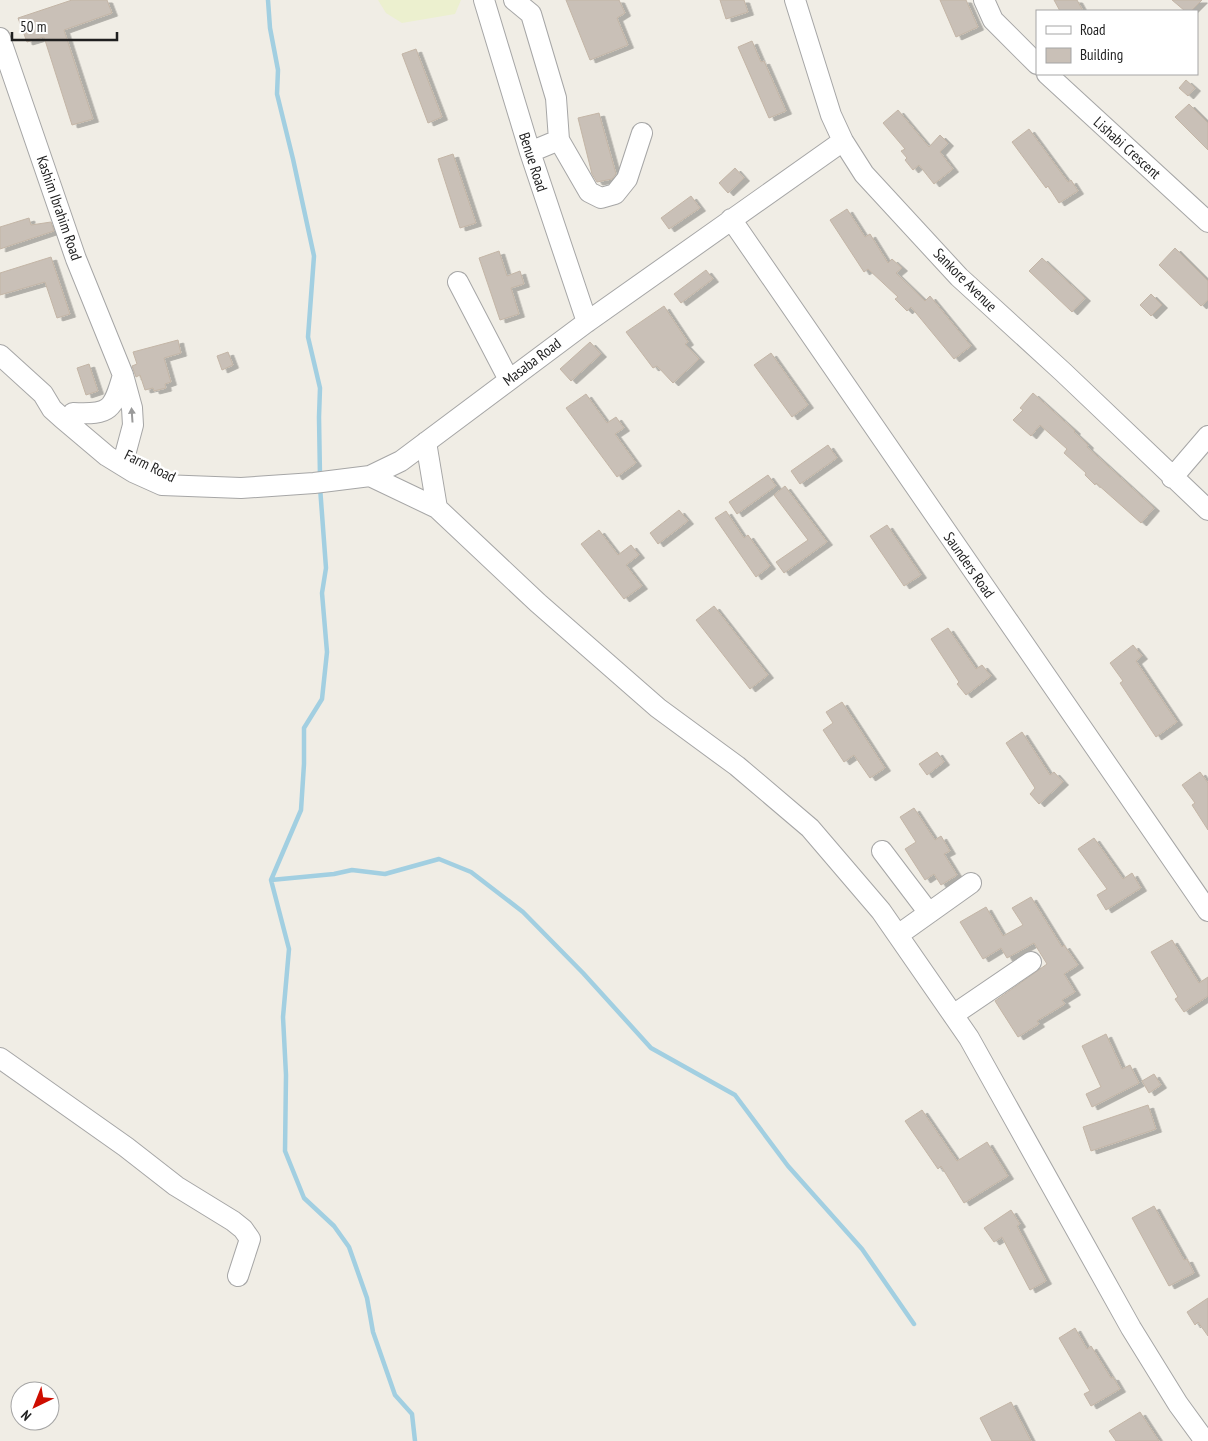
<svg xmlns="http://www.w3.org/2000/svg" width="1208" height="1441" font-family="'PT Sans Narrow',sans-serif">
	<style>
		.farmland { fill: #ecf0cf }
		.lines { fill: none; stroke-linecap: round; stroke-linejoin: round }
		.stream { stroke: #a2cfe1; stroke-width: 4.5 }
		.building { fill: #c9c0b7; stroke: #c3b5a6; filter: url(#shadow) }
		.minor-casing { stroke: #a6a6a6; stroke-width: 22 }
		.minor { stroke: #fff; stroke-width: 20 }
		.oneway { fill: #9a9a9a }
		.labels { text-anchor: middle; stroke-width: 5; stroke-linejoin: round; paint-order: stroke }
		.street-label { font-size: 15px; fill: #1f1f1f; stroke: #fff }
	</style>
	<defs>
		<filter id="shadow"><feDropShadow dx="5.5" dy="3" stdDeviation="0" flood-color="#0004"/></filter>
	</defs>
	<rect width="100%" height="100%" fill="#f0ede5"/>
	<path class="farmland" d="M 378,0 L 461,0 L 455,14 L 402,23 L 386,13 Z"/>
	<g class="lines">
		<path class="stream" d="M 268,0 L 270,28 L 278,70 L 277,94 L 293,159 L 314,256 L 308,337 L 320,388 L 319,417 L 320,477
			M 320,487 L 326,568 L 322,593 L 327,652 L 322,699 L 304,728 L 304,764 L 301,810 L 271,880 L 289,949 L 283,1017 L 286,1075 L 285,1151 L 304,1198 L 334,1226 L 349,1247 L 367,1298 L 373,1332 L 395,1395 L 412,1414 L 415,1441
			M 271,880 L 334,874 L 352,870 L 385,874 L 439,859 L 471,872 L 523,912 L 583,973 L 651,1048 L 735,1095 L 788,1166 L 862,1249 L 914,1324"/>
	</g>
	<path class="building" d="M 72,0 L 107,0 L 112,13 L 64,30 L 93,119 L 72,125 L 44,37 L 27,42 L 18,18 Z
		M 566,0 L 619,0 L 625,13 L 617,18 L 628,45 L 590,60 Z
		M 720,0 L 744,0 L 748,12 L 726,19 Z
		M 940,0 L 966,0 L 978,27 L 956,37 Z
		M 1054,0 L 1077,0 L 1083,11 L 1060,11 Z
		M 1172,0 L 1202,0 L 1191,11 L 1185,11 Z
		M 752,41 L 761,62 L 764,61 L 786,111 L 769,118 L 738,47 Z
		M 416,49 L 442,117 L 428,123 L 402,54 Z
		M 1186,80 L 1195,88 L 1188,96 L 1179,88 Z
		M 1189,104 L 1208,123 L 1208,150 L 1175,117 Z
		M 898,110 L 929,147 L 940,135 L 948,143 L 940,152 L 953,169 L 934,184 L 919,165 L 913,170 L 905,160 L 907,158 L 901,151 L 905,149 L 883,123 Z
		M 599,113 L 616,174 L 612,179 L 597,182 L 592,174 L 578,118 Z
		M 1029,129 L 1068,182 L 1071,180 L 1078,191 L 1059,203 L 1048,186 L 1046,188 L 1012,142 Z
		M 453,154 L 476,223 L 460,228 L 438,159 Z
		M 735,168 L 744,178 L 728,193 L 719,183 Z
		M 691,196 L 700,208 L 669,229 L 661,218 Z
		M 847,209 L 865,237 L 870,234 L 888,263 L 892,259 L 902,268 L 896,273 L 925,301 L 930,296 L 971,346 L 954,359 L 911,307 L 907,311 L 895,299 L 898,297 L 868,269 L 864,272 L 830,220 Z
		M 29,218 L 31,225 L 51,222 L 54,231 L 0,249 L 0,227 Z
		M 1175,248 L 1208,281 L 1208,300 L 1201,306 L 1159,265 Z
		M 499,251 L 507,276 L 520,271 L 524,284 L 511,288 L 519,314 L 500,320 L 479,258 Z
		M 51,257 L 70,314 L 57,318 L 45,282 L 0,295 L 0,273 Z
		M 1042,258 L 1085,298 L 1072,312 L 1029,271 Z
		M 706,270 L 713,279 L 681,303 L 674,294 Z
		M 1151,294 L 1162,305 L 1151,316 L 1140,305 Z
		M 664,306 L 688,342 L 685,344 L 699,359 L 673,383 L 657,366 L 653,368 L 626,332 Z
		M 178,340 L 181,353 L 164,358 L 171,382 L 165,384 L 166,388 L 154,391 L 153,388 L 145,390 L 140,375 L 136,377 L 132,366 L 137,364 L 133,352 Z
		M 590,342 L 601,354 L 571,381 L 560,369 Z
		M 228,352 L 233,365 L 222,370 L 217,356 Z
		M 771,353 L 808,405 L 792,417 L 754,365 Z
		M 89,364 L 98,391 L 86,395 L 77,368 Z
		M 1033,393 L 1075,431 L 1074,432 L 1088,445 L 1087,447 L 1154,508 L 1141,523 L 1096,483 L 1095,485 L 1085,475 L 1086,473 L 1064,453 L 1067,449 L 1040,425 L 1031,436 L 1013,420 L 1023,410 L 1020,408 Z
		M 586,394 L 607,423 L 616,417 L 624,428 L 615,434 L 636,463 L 617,477 L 566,408 Z
		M 828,445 L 837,458 L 800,484 L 791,471 Z
		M 768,475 L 776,486 L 737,514 L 729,502 Z
		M 785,486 L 827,542 L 784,573 L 776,562 L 808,540 L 774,495 Z
		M 679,510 L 688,521 L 658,544 L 650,533 Z
		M 726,511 L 744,538 L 748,535 L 770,566 L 756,577 L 715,518 Z
		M 887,525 L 921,575 L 904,586 L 870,536 Z
		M 599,530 L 618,555 L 631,545 L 639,555 L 626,565 L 642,586 L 624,599 L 581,544 Z
		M 714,606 L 768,675 L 750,689 L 696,620 Z
		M 948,628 L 976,669 L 982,665 L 991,676 L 966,695 L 957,684 L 959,682 L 931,639 Z
		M 1133,645 L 1142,656 L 1136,661 L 1177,722 L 1156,737 L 1120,683 L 1123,681 L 1110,663 Z
		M 842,702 L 885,768 L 870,778 L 854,755 L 844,762 L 823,730 L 833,723 L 826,712 Z
		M 1022,732 L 1050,775 L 1054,772 L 1063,782 L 1039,804 L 1030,794 L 1035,788 L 1006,743 Z
		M 937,752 L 944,762 L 927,775 L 919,764 Z
		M 1200,772 L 1208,783 L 1208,830 L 1192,805 L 1195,803 L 1182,785 Z
		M 914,808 L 935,840 L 941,836 L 950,851 L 944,854 L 957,875 L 941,885 L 934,874 L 925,880 L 905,849 L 916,842 L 900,817 Z
		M 1094,838 L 1123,879 L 1132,873 L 1141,888 L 1106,910 L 1097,895 L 1107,889 L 1078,849 Z
		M 1031,897 L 1062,947 L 1064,945 L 1078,965 L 1064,974 L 1075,992 L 1062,1000 L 1065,1004 L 1037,1021 L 1039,1024 L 1018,1037 L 995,1001 L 1047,964 L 1034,943 L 1007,958 L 1001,948 L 983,959 L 960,922 L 986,907 L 1003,936 L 1023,925 L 1012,908 Z
		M 1172,940 L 1199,983 L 1208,977 L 1208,996 L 1184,1012 L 1175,999 L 1178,997 L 1151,952 Z
		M 1106,1034 L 1122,1069 L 1130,1065 L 1139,1083 L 1092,1107 L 1086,1094 L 1101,1087 L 1082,1046 Z
		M 1154,1074 L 1161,1085 L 1149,1093 L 1142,1081 Z
		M 1148,1105 L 1156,1129 L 1091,1151 L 1083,1127 Z
		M 922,1110 L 957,1161 L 987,1142 L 1008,1176 L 964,1203 L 941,1166 L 938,1169 L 905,1121 Z
		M 1154,1206 L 1184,1260 L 1187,1259 L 1194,1273 L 1169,1286 L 1132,1218 Z
		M 1011,1210 L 1020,1224 L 1017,1226 L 1046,1281 L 1030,1290 L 1002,1237 L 994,1242 L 984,1228 Z
		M 1208,1298 L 1208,1336 L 1198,1322 L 1195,1325 L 1187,1312 Z
		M 1075,1328 L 1087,1349 L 1091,1346 L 1111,1378 L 1113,1377 L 1120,1389 L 1091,1406 L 1084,1394 L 1090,1391 L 1059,1338 Z
		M 1011,1402 L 1031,1441 L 992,1441 L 980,1418 Z
		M 1140,1412 L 1159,1441 L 1116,1441 L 1109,1431 Z"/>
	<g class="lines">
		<defs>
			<path id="minor" d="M 484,0 L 530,152 L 587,322
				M 514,0 L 531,14 L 556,98 L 559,140 L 530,152
				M 795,0 L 831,115 L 843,141 L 864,174 L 959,277 L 1063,372 L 1208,510
				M 984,0 L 993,20 L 1037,64
				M 0,38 L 76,259 L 123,375 L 132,408 L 133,425 L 125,455
				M 1047,74 L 1208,222
				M 559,140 L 589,192 L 601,198 L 615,194 L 627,179 L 642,133
				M 731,219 L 1208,911
				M 458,282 L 509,380
				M 0,355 L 43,394 L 52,409 L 62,418 L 107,456 L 133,472 L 162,485 L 241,488 L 314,483 L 370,476 L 401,461 L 587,322 L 843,141
				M 73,413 C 110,415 113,410 123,375
				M 426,442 L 437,508
				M 370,476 L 437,508 L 538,603 L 658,708 L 737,766 L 810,828 L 881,911 L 969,1038 L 1131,1328 L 1178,1404 L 1205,1441
				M 1172,478 L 1208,436
				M 882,851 L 929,913
				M 898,935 L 971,883
				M 953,1015 L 1031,962
				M 0,1058 L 126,1147 L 176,1186 L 233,1221 L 243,1229 L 250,1239 L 238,1276"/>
		</defs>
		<use href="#minor" class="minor-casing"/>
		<use href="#minor" class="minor"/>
	</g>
	<defs><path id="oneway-solid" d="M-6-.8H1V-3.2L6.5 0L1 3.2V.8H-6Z" transform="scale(1.25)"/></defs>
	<use class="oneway" href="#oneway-solid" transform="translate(132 415) rotate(-94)"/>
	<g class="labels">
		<g class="street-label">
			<text transform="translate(1127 148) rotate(42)" y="5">Lishabi Crescent</text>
			<text transform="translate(533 162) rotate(72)" y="5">Benue Road</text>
			<text transform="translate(59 208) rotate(71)" y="5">Kashim Ibrahim Road</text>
			<text transform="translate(965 280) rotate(45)" y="5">Sankore Avenue</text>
			<text transform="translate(532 362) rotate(-37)" y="5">Masaba Road</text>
			<text transform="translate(150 466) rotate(26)" y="5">Farm Road</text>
			<text transform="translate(969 565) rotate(55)" y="5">Saunders Road</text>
		</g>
	</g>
	<rect x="1036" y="10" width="162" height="65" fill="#ffffff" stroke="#a5a5a5"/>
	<rect x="1046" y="26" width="25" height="8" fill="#ffffff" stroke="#a5a5a5"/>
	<text x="1080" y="35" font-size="15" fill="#1f1f1f">Road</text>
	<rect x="1046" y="48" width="25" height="15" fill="#c9c0b7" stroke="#a5a5a5"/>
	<text x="1080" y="60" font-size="15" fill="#1f1f1f">Building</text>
	<g transform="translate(35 1406) rotate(223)"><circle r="24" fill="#ffffff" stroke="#a5a5a5"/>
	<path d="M0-4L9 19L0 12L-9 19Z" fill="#ce0d00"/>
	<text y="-8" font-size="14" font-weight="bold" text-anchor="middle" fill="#1f1f1f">N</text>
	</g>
	<path d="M12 32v8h105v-8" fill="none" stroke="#1f1f1f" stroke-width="2.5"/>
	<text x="20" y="32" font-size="15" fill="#1f1f1f" stroke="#ffffff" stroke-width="4" paint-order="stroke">50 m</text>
</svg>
